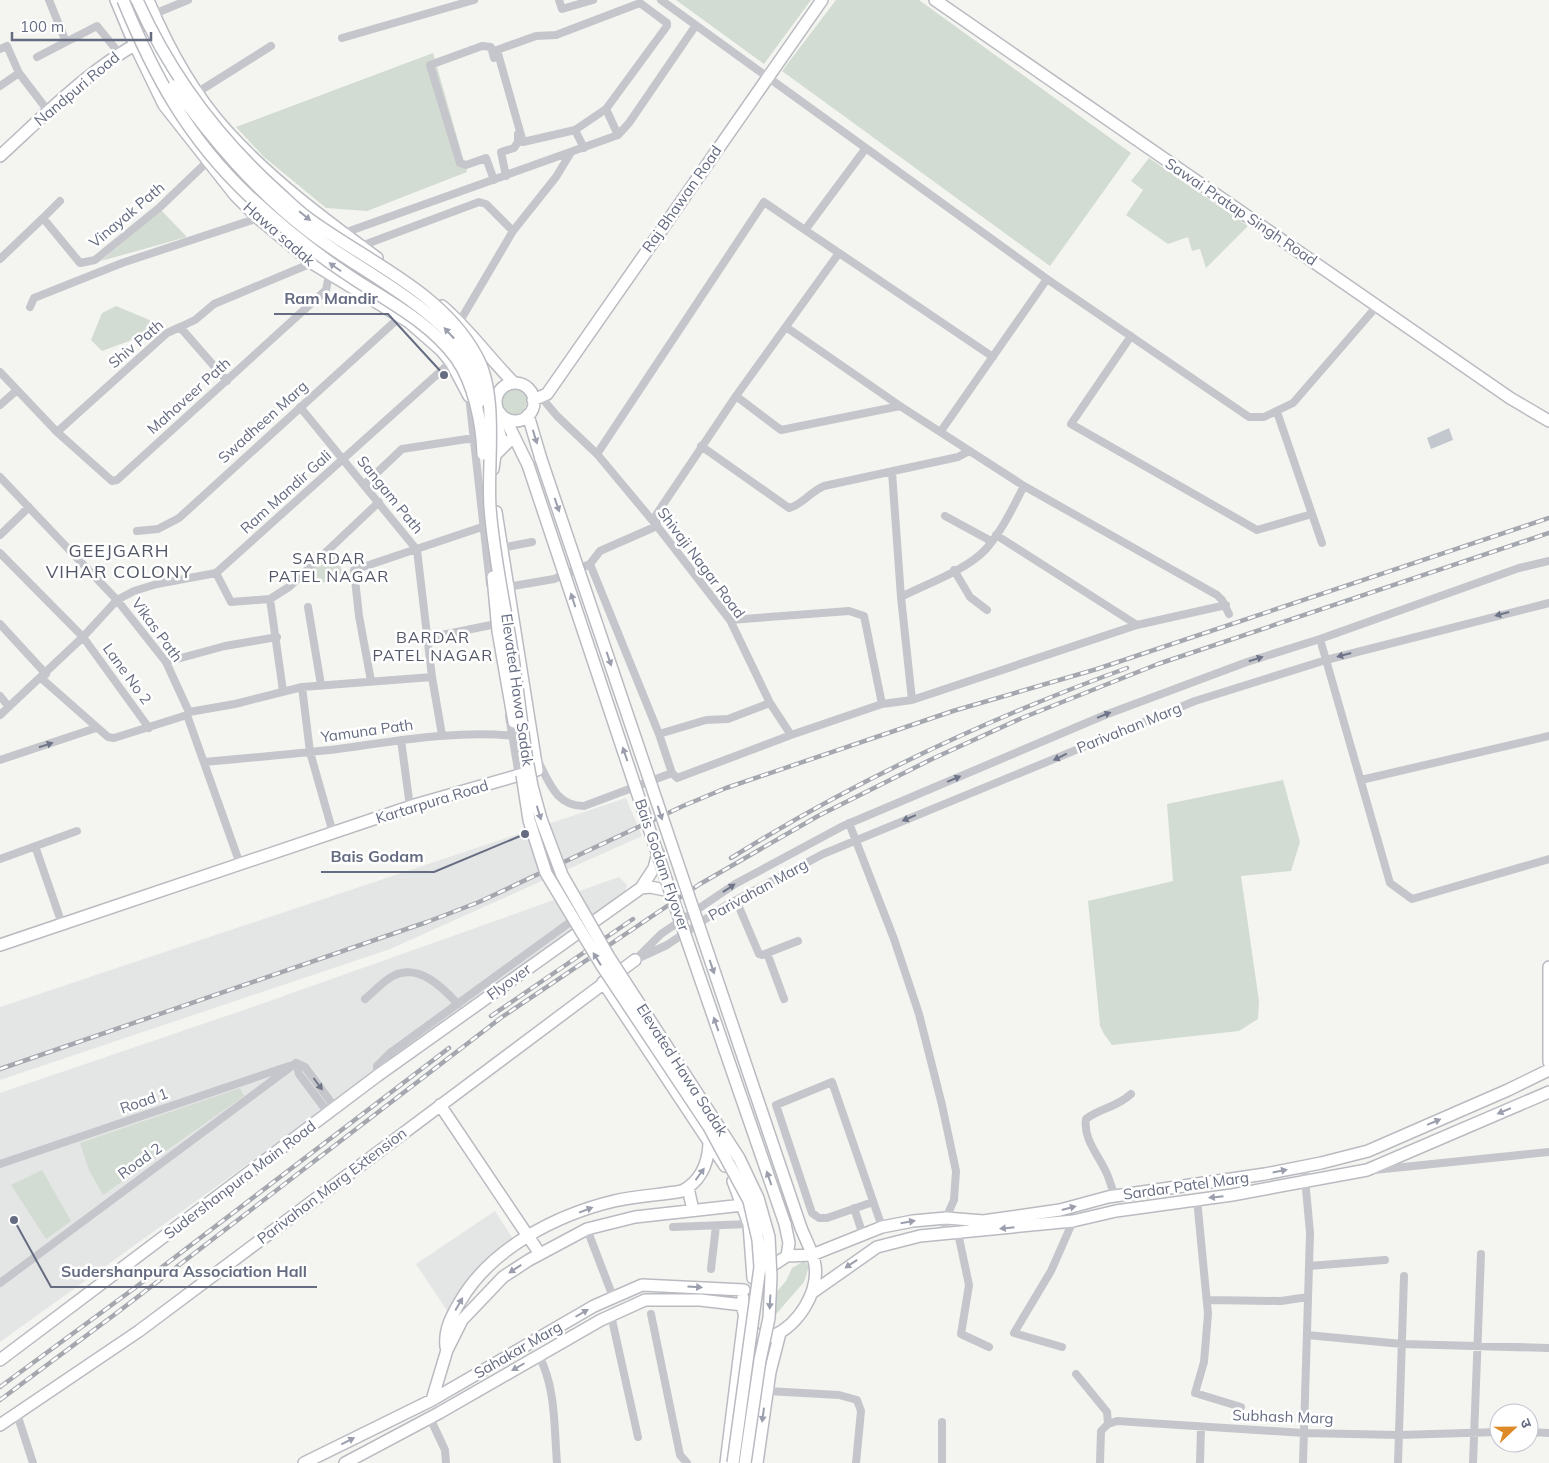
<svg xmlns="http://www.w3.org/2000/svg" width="1549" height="1463" font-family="Mulish,'Noto Sans Devanagari',sans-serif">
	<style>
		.built { fill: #e4e5e5 }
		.green { fill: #d3dcd2 }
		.water { fill: #c3c8cf }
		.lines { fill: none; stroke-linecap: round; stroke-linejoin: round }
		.secondary-casing { stroke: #b9bbc1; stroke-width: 14 }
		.street { stroke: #c5c6cb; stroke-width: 8 }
		.secondary { stroke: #fff; stroke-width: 11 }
		.rail-casing { stroke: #a5a7af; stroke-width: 4.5 }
		.rail { stroke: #fff; stroke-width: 2.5; stroke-dasharray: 8; stroke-linecap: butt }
		.secondary-bridge-casing { stroke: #b9bbc1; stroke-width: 14; stroke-linecap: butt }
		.secondary-bridge { stroke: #fff; stroke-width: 11 }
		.oneway { fill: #9b9fad }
		.oneway2 { fill: #6f7588 }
		.labels { text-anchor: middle; stroke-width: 5; stroke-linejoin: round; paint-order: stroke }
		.street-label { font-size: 15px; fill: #656c81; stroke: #fff }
		.neighbourhood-label { font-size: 16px; letter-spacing: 1px; fill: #525767; stroke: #fff }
		.quarter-label { font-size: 18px; letter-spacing: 1px; fill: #525767; stroke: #fff }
		.leader { fill: none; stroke: #656c81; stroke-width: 2 }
		.callout-dot { fill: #656c81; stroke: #fff; stroke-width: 2 }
		.callout-label { font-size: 16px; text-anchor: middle; font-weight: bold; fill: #656c81; stroke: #fff; stroke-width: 5; stroke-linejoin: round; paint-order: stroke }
	</style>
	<rect width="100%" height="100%" fill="#f4f5f1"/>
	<path class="built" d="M 626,798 L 642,836 L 390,949 L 0,1080 L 0,1007 Z
		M 619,877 L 627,885 L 625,893 L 0,1342 L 0,1093 L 244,1010 Z
		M 495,1211 L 515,1242 L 450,1315 L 416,1264 Z"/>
	<path class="green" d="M 676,0 L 811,0 L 764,64 Z
		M 836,0 L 919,0 L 1131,153 L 1050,266 L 782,71 Z
		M 433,53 L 467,172 L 367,211 L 326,208 L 264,157 L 236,127 Z
		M 1149,158 L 1248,226 L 1206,268 L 1200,249 L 1192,251 L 1188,237 L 1168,244 L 1126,215 L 1143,190 L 1131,181 Z
		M 161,210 L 187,237 L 101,261 Z
		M 116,306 L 152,321 L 156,331 L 102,351 L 91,340 L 102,313 Z
		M499 401a14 14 0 1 1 28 0a14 14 0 1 1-28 0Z
		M 332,553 L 341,566 L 342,580 L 312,584 L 310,573 Z
		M 1283,780 L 1300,842 L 1291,871 L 1241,876 L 1259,1001 L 1258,1019 L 1239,1031 L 1112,1045 L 1104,1034 L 1100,1026 L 1088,901 L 1173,881 L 1167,804 Z
		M 240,1088 L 244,1096 L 103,1195 L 89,1170 L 80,1143 Z
		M 42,1170 L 71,1221 L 46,1239 L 11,1185 Z
		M 804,1261 L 809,1266 L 804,1282 L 771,1320 L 763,1318 L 765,1305 L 786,1281 L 792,1268 Z"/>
	<path class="water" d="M 1449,428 L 1453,440 L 1431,449 L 1427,438 Z"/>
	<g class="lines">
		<defs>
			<path id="secondary" d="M 116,0 L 134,43 L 164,105 L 235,195 L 258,218 L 312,263 L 409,322 L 441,350 L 451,362 L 469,396 L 500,413
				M 148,0 C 167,46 193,93 226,130 C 270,179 324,219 377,258
				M 935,0 L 1510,398 L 1549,421
				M 147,37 L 174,86
				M 0,156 C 47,113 102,56 161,32
				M 442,306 C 469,329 489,358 514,383
				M496 402a19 19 0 1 1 38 0a19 19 0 1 1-38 0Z
				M 533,400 L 547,394 L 822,0
				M 493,409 L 503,447
				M 528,415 L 541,459
				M 505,418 L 528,465
				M 493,469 L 495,455 L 514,436
				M 641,888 L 650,887 L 670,891
				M 0,945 L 418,804 L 537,770 L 496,512
				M 1549,967 L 1549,1062
				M 603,982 L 725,1166
				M 440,1105 L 540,1254
				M 733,1181 L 749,1224 L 753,1278
				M 688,1188 L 693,1210
				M 787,1256 L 812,1255 L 882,1227 L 913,1221 L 946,1218 L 983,1221 L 1060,1210 L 1108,1197 L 1265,1174 L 1321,1163 L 1368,1151 L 1508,1090 L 1549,1070
				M 764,1271 L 787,1256 L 789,1243 L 785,1224
				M 813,1292 L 877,1247 L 920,1236 L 1073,1221 L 1116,1211 L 1232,1195 L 1367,1170 L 1549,1092
				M 743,1298 C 742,1317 749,1342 773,1336 C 798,1325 819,1293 815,1265 C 813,1253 806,1240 801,1228
				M 446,1347 C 444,1329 452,1315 461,1300 C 492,1248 556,1215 614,1201 C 636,1196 660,1195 682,1191 C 701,1181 708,1164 709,1144
				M 0,1360 L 377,1076 L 641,888 L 654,868 L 658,853
				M 432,1400 L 447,1350 L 462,1320 L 503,1277 L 529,1260 L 587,1229 L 635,1217 L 743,1205
				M 0,1425 L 139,1331 L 635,960
				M 304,1463 L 432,1400 L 594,1306 L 642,1285 L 744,1290
				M 345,1463 L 439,1413 L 601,1320 L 645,1300 L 700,1300 L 743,1305
				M 726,1463 L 744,1319
				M 757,1463 L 770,1372 L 780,1333"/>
		</defs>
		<use href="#secondary" class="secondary-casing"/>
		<path class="street" d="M 49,0 L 66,42 L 97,26 L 119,53
			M 559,0 L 562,9 L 593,0
			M 661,0 L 1047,279
			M 154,14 L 188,0
			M 342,38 L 474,0
			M 0,49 L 7,46 L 19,73
			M 37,57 L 66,42
			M 0,86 L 19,73 L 48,111
			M 198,92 L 271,46
			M 575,130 L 606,109
			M 584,148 L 575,130 L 523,142 L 497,50 L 536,36 L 556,35 L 640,3 L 667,23 L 667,26 L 606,109 L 618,135
			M 866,148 L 805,230 L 993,357
			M 506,176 L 501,152 L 514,148 L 518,142 L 518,134
			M 494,180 L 486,158 L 466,165 L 460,163 L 430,65 L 482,46 L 491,47 L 494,58
			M 43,218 L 60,201
			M 344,233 L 618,135 L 629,123 L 696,25
			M 361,246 L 479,202 L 486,204 L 513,231
			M 0,259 L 43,218 L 80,263 L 95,260 L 160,207 L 207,162
			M 30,307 L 34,298 L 122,263 L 258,218
			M 460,321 L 513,231 L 556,177 L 570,154
			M 180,327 L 195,320 L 214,304 L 312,263
			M 786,327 L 900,406 L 1024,486 L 1217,595 L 1222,600 L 1229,614
			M 1131,336 L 1071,424 L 1257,530 L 1312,514 L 1277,412
			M 0,372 L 57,432 L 112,481 L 117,480 L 326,290 L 329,275
			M 469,396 L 490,584
			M 736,396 L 781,430 L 900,406
			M 541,397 L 557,416 L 597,454 L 657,526 L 730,620 L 770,703 L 791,735 L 882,704 L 912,700
			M 0,405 L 16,391
			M 300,407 L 417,550 L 432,677 L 442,735
			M 941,431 L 1047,279 L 1249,417 L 1264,417 L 1293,403 L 1377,306
			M 57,432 L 167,333 L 180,327 L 227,381
			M 701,446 L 789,508 C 802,505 811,491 824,486 L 958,457 L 969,451
			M 597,454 L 764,202 L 805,230
			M 892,472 L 901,597 C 926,584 967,570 986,549 C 1002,531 1013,507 1024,486
			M 0,477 L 117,600 L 166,662 L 189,712 L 187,715 L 240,864
			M 364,485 L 402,449 L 467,439 L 476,440
			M 1312,514 L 1322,543
			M 945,516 L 991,541
			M 137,531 L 158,529 L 179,518 L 401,316
			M 0,535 L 29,507
			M 996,535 L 1137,625
			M 501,548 L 532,542
			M 0,553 L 83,637 L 117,600 L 134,591 L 157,584 L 216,573 L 451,362
			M 954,570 L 970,597 L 987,610
			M 216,573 L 231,602 L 270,599 L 289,587 L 379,502
			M 507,587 L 554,579 L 590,564
			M 901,597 L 912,700 L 1137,625 L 1226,605
			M 270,599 L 283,691
			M 308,607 L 321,685
			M 730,620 L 849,611 L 864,616 L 882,704
			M 0,624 L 46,674
			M 427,638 L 501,623
			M 1320,639 L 1390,883 L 1412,899 L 1549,859
			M 166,662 L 225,646 L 277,637
			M 41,678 L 108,737 L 114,738 L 187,715
			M 371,681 L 359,616 L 354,570 L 485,526
			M 0,696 L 9,707
			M 189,712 L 235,704 L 302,687
			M 0,715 L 83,637 L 149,728
			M 509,716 L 519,776
			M 659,734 L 706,720 L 728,719 L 770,703
			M 791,735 L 677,778 L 672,773 L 659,734 L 590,564 L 600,551 L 657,526 L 656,515 L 736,396 L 839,253
			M 401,740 L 410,807
			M 0,760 L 96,728
			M 538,761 C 549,782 556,806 584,806 L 672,773
			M 205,762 C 249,758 294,754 338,749 C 397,741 456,730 516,736
			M 1361,780 L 1549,736
			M 849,823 L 894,939 L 919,1014 L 942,1105 L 956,1171 L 954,1200 L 946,1218 L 944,1233
			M 333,833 L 310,752 L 302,687 L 432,677
			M 35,846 L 62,924
			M 0,859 L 77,831
			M 736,900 L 759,954 L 762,955 L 798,941
			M 767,953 L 784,999
			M 639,958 L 667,945 L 725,906 L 823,854 L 1195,701 L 1326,660 L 1549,603
			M 635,960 L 661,934 L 735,884 L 843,826 L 1105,715 L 1247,662 L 1320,639 L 1519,568 L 1549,561
			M 365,999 C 374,992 383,981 393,976 C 419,963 442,987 458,1004
			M 296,1063 L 305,1067 L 336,1109
			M 296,1063 L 299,1074 L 329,1114
			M 377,1076 L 377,1066 L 390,1053 L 573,920
			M 0,1164 L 289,1066
			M 1374,1170 L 1549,1152
			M 1115,1196 C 1112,1189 1110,1181 1107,1174 C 1099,1155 1083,1140 1086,1119 C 1100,1108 1116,1108 1131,1094
			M 1197,1199 L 1208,1314 L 1204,1362 L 1195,1393 L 1241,1407
			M 873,1202 L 827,1218 L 819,1218 L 812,1213 L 776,1105 L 832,1082 L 882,1227
			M 854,1208 L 863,1235
			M 673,1227 L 749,1224
			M 587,1229 L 613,1297
			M 958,1233 L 969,1285 L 961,1334 L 989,1347
			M 1309,1266 L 1385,1260
			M 711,1269 L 716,1226
			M 0,1283 L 296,1063
			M 1207,1300 L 1281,1301 L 1308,1297
			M 651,1314 L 680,1455 L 687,1463
			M 611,1315 L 638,1437
			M 1307,1335 L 1402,1344 L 1549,1348
			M 1062,1347 L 1014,1333 L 1051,1271 L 1073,1221
			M 539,1356 C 556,1388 554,1427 557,1463
			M 1076,1374 L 1107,1412 L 1108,1424
			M 767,1391 L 839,1395 L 857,1400 L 861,1411 L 856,1463
			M 17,1414 L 33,1463
			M 430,1418 L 445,1450 L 446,1463
			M 942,1422 L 942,1463
			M 1529,1432 L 1549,1433
			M 1100,1463 L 1101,1431 L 1108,1424 L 1117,1421 L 1304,1433 L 1399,1435 L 1499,1432
			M 1200,1463 L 1201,1428
			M 1303,1463 L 1310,1233 L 1304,1167
			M 1398,1463 L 1404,1276
			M 1473,1463 L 1481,1254"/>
		<use href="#secondary" class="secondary"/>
		<defs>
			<path id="rail" d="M 731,858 C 854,781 990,718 1127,668
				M 491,1016 L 633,919
				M 0,1069 L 427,922 L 479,902 L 683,806 L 726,788 L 953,711 L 1097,669 L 1549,518
				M 0,1387 L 132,1290 L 449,1048
				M 0,1400 L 118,1312 L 502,1017 L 700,884 L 818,816 L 932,759 L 1022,718 L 1158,664 L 1549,533"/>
		</defs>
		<use href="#rail" class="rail-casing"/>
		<use href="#rail" class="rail"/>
		<defs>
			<path id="secondary-bridge" d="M 123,0 C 154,76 188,138 248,195 C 280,225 312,251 348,275 C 385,300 429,321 456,358 C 474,383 482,424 483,454
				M 137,0 C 170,74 218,138 278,192 C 288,201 298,211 309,219 C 366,261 441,291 476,355 C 499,394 487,463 490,507 C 493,549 502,592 509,633 C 516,673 520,714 526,754 L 532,786 L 541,819 L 562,875 L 609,957 L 739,1158 L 758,1198 L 769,1237 L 771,1277 L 769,1318 L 760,1360 L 745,1463
				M 174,86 C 213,140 255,190 308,231 C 353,267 433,304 464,352 C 474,367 477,384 479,402
				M 541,459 L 801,1228
				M 528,465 L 670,891 L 785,1224
				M 493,577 L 498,631 L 514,722
				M 522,775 L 529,820 L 546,873 L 602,966 L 709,1127 L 749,1201 L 758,1240 L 760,1267 L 733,1463"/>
		</defs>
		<use href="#secondary-bridge" class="secondary-bridge-casing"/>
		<use href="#secondary-bridge" class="secondary-bridge"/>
	</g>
	<defs><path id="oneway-solid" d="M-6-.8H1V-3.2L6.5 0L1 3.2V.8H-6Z" transform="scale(1.25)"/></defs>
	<g class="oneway">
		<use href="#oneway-solid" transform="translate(305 216) rotate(39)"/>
		<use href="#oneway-solid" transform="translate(335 267) rotate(-145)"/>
		<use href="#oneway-solid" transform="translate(449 333) rotate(-133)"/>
		<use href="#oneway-solid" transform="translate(535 437) rotate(73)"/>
		<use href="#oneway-solid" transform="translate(557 505) rotate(71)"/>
		<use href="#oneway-solid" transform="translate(573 600) rotate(-108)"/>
		<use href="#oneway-solid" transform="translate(609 659) rotate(71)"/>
		<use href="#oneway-solid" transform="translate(625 754) rotate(-109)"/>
		<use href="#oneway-solid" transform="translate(539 813) rotate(73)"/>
		<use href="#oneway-solid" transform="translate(660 813) rotate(72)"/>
		<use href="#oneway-solid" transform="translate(597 959) rotate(-122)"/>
		<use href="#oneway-solid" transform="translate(712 967) rotate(71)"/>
		<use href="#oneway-solid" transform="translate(716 1024) rotate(-109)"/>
		<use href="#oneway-solid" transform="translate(1504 1111) rotate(157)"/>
		<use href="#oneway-solid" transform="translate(1434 1122) rotate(-23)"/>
		<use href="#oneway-solid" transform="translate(1280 1171) rotate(-11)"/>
		<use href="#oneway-solid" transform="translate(700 1174) rotate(-54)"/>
		<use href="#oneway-solid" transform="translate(769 1178) rotate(-109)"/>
		<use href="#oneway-solid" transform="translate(1216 1197) rotate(174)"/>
		<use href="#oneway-solid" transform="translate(1069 1208) rotate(-15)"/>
		<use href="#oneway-solid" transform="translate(586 1210) rotate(-21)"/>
		<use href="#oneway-solid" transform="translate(908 1222) rotate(-10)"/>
		<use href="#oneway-solid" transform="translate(1007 1228) rotate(174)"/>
		<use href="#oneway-solid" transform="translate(851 1264) rotate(146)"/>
		<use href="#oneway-solid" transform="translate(515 1269) rotate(147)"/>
		<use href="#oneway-solid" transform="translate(695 1287) rotate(4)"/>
		<use href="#oneway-solid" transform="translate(770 1302) rotate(93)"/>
		<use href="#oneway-solid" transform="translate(459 1304) rotate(-60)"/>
		<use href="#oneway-solid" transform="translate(582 1313) rotate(-30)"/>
		<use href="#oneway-solid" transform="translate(518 1367) rotate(150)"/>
		<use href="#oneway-solid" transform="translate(763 1415) rotate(98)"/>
		<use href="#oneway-solid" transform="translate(348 1441) rotate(-27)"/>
	</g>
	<g class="oneway2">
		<use href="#oneway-solid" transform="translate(1502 614) rotate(165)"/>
		<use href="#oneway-solid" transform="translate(1344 655) rotate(165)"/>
		<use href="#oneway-solid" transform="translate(1256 659) rotate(-18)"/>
		<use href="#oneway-solid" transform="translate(1104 715) rotate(-22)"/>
		<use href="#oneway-solid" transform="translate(46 745) rotate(-18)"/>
		<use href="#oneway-solid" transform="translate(1060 757) rotate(154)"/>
		<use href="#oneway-solid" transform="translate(954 779) rotate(-23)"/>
		<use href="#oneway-solid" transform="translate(909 818) rotate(157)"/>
		<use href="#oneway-solid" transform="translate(729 888) rotate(-34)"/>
		<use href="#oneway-solid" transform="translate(318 1084) rotate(53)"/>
	</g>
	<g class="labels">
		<g class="street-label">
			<text transform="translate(77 89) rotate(-40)" y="5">Nandpuri Road</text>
			<text transform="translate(682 199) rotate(-55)" y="5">Raj Bhawan Road</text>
			<text transform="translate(1241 212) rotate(34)" y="5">Sawai Pratap Singh Road</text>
			<text transform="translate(127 215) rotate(-40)" y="5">Vinayak Path</text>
			<text transform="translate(279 234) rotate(41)" y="5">Hawa sadak</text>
			<text transform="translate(136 344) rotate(-40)" y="5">Shiv Path</text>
			<text transform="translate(189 396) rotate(-42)" y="5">Mahaveer Path</text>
			<text transform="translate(263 422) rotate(-42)" y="5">Swadheen Marg</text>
			<text transform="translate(286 492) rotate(-42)" y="5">Ram Mandir Gali</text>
			<text transform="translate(390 495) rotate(51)" y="5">Sangam Path</text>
			<text transform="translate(701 563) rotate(53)" y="5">Shivaji Nagar Road</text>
			<text transform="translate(157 630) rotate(54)" y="5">Vikas Path</text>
			<text transform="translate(127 674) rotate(54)" y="5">Lane No 2</text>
			<text transform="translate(517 690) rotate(82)" y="5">Elevated Hawa Sadak</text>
			<text transform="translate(1129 728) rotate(-22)" y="5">Parivahan Marg</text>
			<text transform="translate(367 731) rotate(-8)" y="5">Yamuna Path</text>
			<text transform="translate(432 802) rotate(-17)" y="5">Kartarpura Road</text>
			<text transform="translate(662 865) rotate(71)" y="5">Bais Godam Flyover</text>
			<text transform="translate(758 890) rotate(-29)" y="5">Parivahan Marg</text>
			<text transform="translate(509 982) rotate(-36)" y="5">Flyover</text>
			<text transform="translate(682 1070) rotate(57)" y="5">Elevated Hawa Sadak</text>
			<text transform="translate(144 1101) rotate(-19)" y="5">Road 1</text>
			<text transform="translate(140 1161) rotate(-36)" y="5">Road 2</text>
			<text transform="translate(240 1180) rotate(-37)" y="5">Sudershanpura Main Road</text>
			<text transform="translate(332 1186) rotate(-37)" y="5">Parivahan Marg Extension</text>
			<text transform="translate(1186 1186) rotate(-8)" y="5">Sardar Patel Marg</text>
			<text transform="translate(518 1350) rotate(-30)" y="5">Sahakar Marg</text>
			<text transform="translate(1283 1417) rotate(2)" y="5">Subhash Marg</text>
		</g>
		<g class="neighbourhood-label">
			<text x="329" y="564">SARDAR<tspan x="329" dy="18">PATEL NAGAR</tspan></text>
			<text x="433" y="643">BARDAR<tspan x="433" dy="18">PATEL NAGAR</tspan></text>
		</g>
		<g class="quarter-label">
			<text x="119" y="557">GEEJGARH<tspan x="119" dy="21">VIHAR COLONY</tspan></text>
		</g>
	</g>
	<path class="leader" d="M444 375L388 314H274M525 834L434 872H321M14 1220L51 1287H317"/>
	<g class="callout-dot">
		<circle cx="444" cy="375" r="5"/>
		<circle cx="525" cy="834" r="5"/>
		<circle cx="14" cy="1220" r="5"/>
	</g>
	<g class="callout-label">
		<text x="331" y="304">Ram Mandir</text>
		<text x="377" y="862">Bais Godam</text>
		<text x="184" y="1277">Sudershanpura Association Hall</text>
	</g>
	<g transform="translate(1514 1428) rotate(68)"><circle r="24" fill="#ffffff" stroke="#c1c4cd"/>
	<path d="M0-4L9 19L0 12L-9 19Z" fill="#de8a28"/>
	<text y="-8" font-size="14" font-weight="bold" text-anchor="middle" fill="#656c81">उ</text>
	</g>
	<path d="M12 32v8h139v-8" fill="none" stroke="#656c81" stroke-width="2.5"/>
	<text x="20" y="32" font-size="15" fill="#656c81" stroke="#ffffff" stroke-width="4" paint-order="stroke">100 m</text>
</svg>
